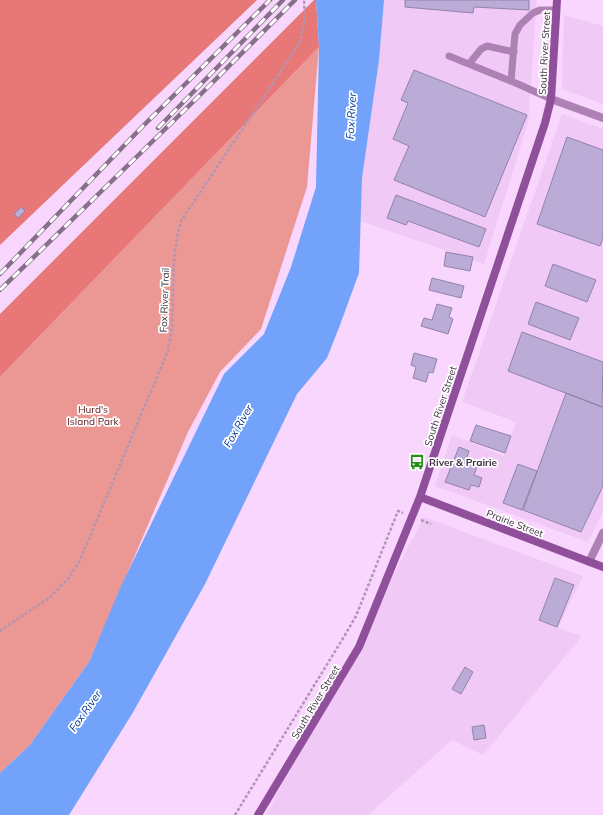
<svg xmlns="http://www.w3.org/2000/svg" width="603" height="815" font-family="Mulish,sans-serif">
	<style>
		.built { fill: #f0c9f6 }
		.green { fill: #eb9895 }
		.forest { fill: #e87878 }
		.water { fill: #72a2f9 }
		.building { fill: #bbabd7; stroke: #9182ac }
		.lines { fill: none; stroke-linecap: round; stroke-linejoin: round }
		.path { stroke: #b095b4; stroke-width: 2.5; stroke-dasharray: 3 2; stroke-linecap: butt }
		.lane { stroke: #ad81b4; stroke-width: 7 }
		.street { stroke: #ad81b4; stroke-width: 8 }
		.secondary { stroke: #904f9b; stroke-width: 8 }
		.rail-casing { stroke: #87718a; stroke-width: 4.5 }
		.rail { stroke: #fff; stroke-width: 3; stroke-dasharray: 9; stroke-linecap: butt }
		.labels { text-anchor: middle; stroke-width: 3.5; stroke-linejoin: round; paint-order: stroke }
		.street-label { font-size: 10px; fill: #3c2f3e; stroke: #fff }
		.park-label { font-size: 10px; fill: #550e15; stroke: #fff }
		.poi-label { font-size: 10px; font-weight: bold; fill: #3c2f3e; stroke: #fff; text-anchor: start }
		.water-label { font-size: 11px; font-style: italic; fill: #013698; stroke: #fff }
	</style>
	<rect width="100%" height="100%" fill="#f9d6fe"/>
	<path class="built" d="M 384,0 L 537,0 L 528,123 L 484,264 L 361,221 L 362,179 L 379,60 Z
		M 564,15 L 603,26 L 603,104 L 562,89 Z
		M 562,114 L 603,129 L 603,511 L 588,542 L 435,486 L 452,435 L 504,456 L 516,422 L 462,402 Z
		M 424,517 L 583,576 L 558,628 L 582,636 L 483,755 L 452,740 L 368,815 L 266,815 Z"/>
	<path class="green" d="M 319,47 L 307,187 L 261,329 L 220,372 L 188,432 L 89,662 L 29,746 L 0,773 L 0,377 Z"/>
	<path class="forest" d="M 0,0 L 257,0 L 0,245 Z
		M 314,0 L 316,0 L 319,47 L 0,377 L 0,314 Z"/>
	<path class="water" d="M 316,0 L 384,0 L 379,60 L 362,178 L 359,273 L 340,325 L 327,358 L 297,394 L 205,584 L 132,714 L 69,815 L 0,815 L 0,773 L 29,746 L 89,662 L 121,586 L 224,374 L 264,334 L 291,267 L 316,187 L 319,47 Z"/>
	<path class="building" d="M 405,0 L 529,0 L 529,10 L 474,7 L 473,13 L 405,7 Z
		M 414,70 L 527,115 L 485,217 L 394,180 L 409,146 L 393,139 L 408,103 L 401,100 Z
		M 567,137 L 603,150 L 603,238 L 600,246 L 537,224 Z
		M 396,195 L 486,229 L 479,247 L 408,221 L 406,225 L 387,218 Z
		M 21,207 L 25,211 L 18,218 L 14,214 Z
		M 446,252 L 473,257 L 470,271 L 444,266 Z
		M 553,264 L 596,280 L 587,302 L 545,286 Z
		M 432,278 L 464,286 L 461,298 L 429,290 Z
		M 536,302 L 579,318 L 570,340 L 528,324 Z
		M 437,304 L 452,308 L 449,317 L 453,319 L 448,334 L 421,326 L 424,318 L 432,320 Z
		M 522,332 L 603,362 L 602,407 L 508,371 Z
		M 414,353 L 437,359 L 433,373 L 429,372 L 426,382 L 413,378 L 416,367 L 411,365 Z
		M 566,393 L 603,407 L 603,486 L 581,532 L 523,510 Z
		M 476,425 L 511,436 L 505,453 L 470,441 Z
		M 459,447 L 469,451 L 466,460 L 478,464 L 474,475 L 482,478 L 479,487 L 471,485 L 469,490 L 445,482 Z
		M 518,464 L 537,471 L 522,510 L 503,503 Z
		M 555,578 L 574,585 L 557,627 L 539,620 Z
		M 465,667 L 473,672 L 461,694 L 452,689 Z
		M 484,725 L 486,738 L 474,740 L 472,727 Z"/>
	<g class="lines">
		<path class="path" d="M 421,520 L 431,524
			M 0,631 L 49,598 L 68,579 L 79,562 L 168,351 C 169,342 172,332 172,323 C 174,289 171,255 181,221 L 299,44 L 305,21 L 304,0
			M 235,815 L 345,635 L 356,616 L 398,511 L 403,513"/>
		<path class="lane" d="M 449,56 L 518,84 L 551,99
			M 469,64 L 481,49 L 487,46 L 514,52
			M 511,81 L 515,34 L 520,25 L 533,13 L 540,10 L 556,10"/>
		<path class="street" d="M 551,99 L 603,118
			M 589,562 L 603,533"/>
		<path class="secondary" d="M 420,497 L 603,567
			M 258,815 L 359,647 L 420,497 L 545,123 L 551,99 L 557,0"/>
		<defs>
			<path id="rail" d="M 158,128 L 283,0
				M 0,274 L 143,126 L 270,0
				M 0,290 L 197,98 L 295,0"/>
		</defs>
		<use href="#rail" class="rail-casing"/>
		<use href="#rail" class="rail"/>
	</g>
	<defs>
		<symbol id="bus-bare" viewBox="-9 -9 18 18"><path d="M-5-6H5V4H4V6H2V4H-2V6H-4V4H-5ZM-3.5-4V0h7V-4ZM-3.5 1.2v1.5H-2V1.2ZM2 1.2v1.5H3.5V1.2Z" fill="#249016" stroke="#fff" stroke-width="2.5" paint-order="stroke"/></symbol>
	</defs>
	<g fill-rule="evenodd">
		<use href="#bus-bare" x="406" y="451" width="22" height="22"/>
	</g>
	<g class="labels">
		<g class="street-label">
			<text transform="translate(544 53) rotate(-87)" y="4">South River Street</text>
			<text transform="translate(164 300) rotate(-88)" y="4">Fox River Trail</text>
			<text transform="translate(440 406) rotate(-72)" y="4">South River Street</text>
			<text transform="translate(515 523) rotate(21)" y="4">Prairie Street</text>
			<text transform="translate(315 702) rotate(-59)" y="4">South River Street</text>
		</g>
		<g class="park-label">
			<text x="93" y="413">Hurd's<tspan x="93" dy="12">Island Park</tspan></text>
		</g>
		<g class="poi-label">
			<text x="429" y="466">River &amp; Prairie</text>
		</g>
		<g class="water-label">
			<text transform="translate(351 116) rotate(-87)" y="4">Fox River</text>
			<text transform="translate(238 426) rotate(-60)" y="4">Fox River</text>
			<text transform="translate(85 711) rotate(-55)" y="4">Fox River</text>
		</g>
	</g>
</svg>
